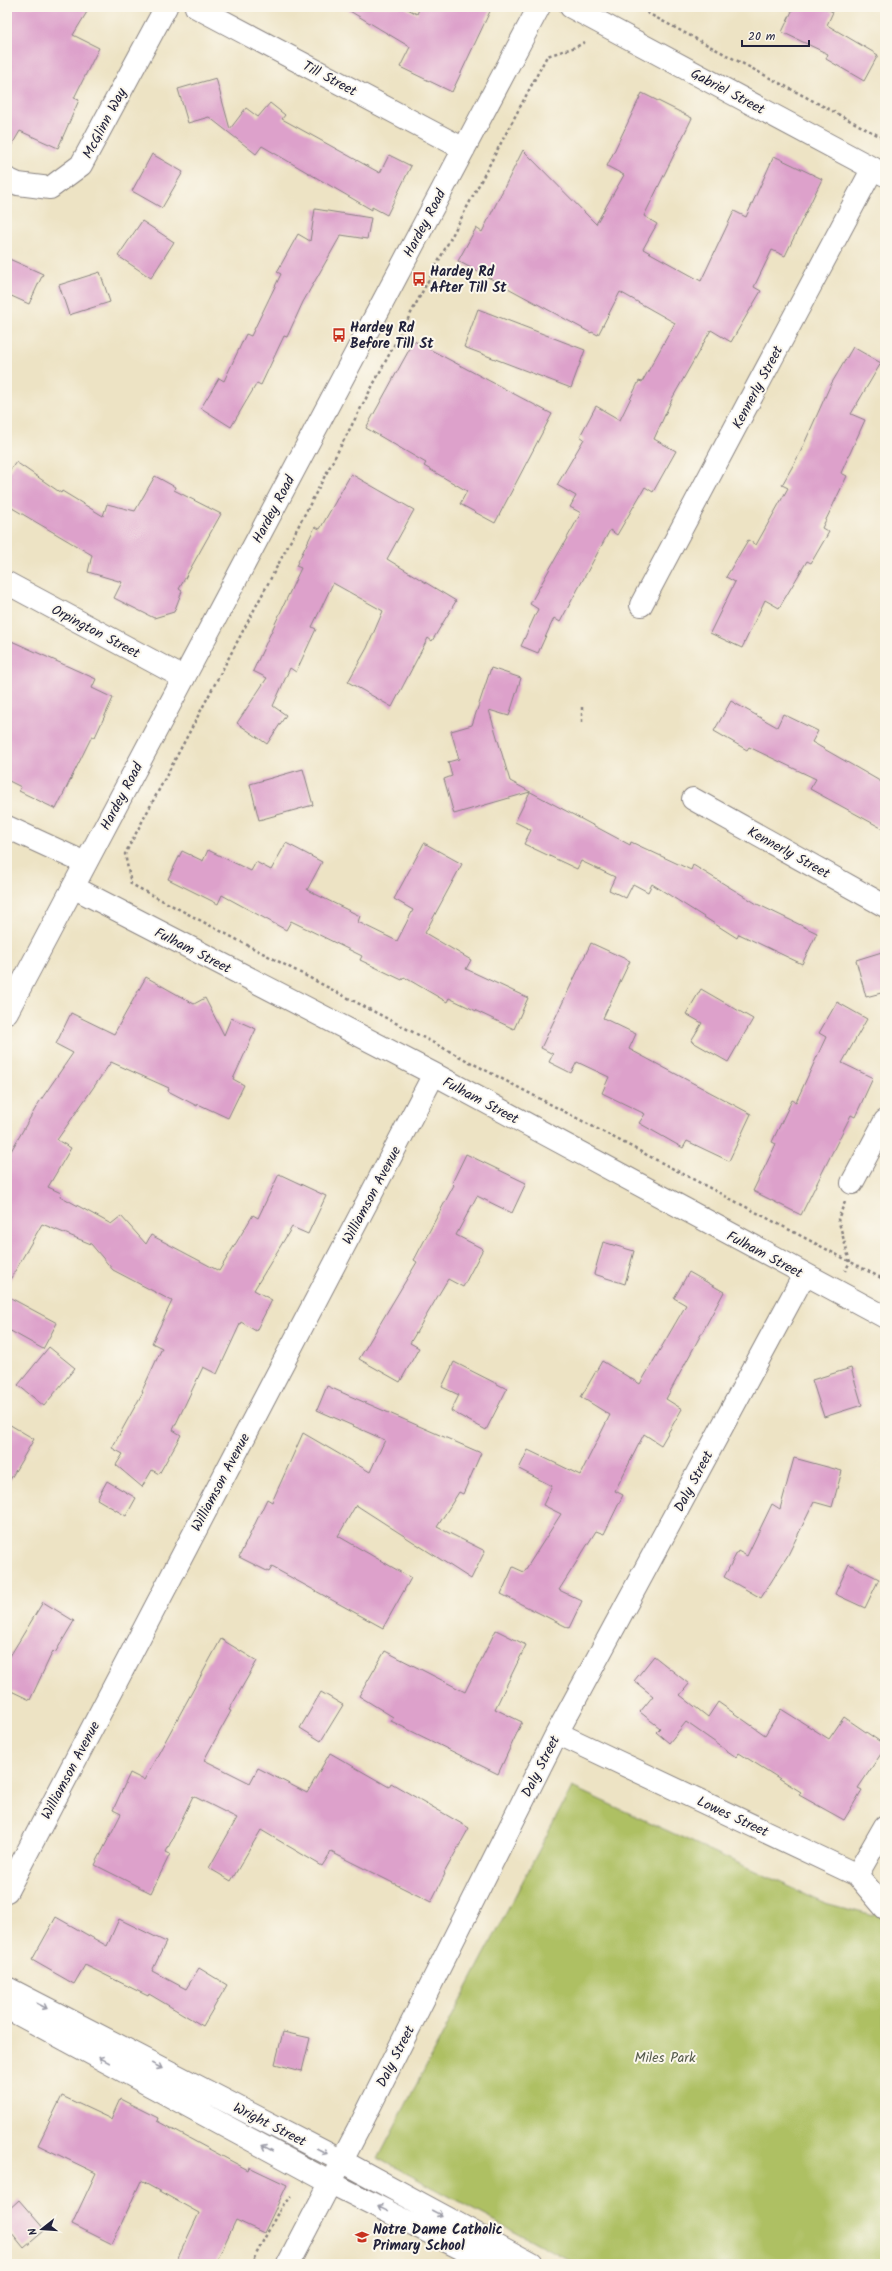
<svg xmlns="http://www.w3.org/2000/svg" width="892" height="2271" font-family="Kalam,sans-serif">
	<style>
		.green { fill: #aec064; stroke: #687150 }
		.building { fill: #dda1cb }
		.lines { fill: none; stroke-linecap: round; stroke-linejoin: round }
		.minor-casing { stroke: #888280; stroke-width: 24 }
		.path { stroke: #888280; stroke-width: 2.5; stroke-dasharray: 3 3; stroke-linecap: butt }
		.minor { stroke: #fff; stroke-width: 22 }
		.oneway { stroke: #9c9ca7 }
		.labels { text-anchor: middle; stroke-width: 4; stroke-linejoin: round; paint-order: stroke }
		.street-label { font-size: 14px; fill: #22223b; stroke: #fbf7ec }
		.poi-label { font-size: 14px; font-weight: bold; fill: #22223b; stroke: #fbf7ec; text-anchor: start }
		.park-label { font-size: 14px; fill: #535949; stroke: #fbf7ec }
	</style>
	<rect width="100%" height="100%" fill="#fbf7ec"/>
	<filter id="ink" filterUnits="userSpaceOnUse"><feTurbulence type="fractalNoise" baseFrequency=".025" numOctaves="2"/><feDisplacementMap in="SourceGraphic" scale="8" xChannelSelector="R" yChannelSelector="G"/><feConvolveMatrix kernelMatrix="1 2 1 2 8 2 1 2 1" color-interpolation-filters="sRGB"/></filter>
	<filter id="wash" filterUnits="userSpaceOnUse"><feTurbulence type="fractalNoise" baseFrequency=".012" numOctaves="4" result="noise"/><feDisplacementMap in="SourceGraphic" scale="16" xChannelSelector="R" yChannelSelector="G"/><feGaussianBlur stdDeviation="0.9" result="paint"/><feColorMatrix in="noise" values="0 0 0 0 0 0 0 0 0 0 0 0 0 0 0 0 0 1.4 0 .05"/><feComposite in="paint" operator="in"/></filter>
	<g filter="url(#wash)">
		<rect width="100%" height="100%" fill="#ede3c4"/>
		<path class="green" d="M 572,1787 L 825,1903 L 874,1916 L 885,1896 L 885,2264 L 575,2264 L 378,2158 Z"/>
		<g id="blocks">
			<path class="building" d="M 7,7 L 90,7 L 73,35 L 99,48 L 74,98 L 79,100 L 58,148 L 20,131 L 7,153 Z
				M 343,7 L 404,7 L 417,14 L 420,7 L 492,7 L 452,92 L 400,67 L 410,47 Z
				M 794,7 L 822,7 L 833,12 L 827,25 L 878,55 L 864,81 L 826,59 L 828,54 L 782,32 Z
				M 216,78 L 230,129 L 246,108 L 258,117 L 270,103 L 285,115 L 282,119 L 380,173 L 389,155 L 411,166 L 387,215 L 372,207 L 372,210 L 262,146 L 256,154 L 209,117 L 188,123 L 178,89 Z
				M 642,93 L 692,118 L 644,216 L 657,224 L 643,249 L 701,281 L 734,211 L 746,217 L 774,156 L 822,179 L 785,256 L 772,250 L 754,287 L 761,291 L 731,342 L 711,330 L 673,397 L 654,439 L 676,451 L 653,492 L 645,487 L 617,535 L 610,530 L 560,622 L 554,618 L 538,653 L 521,646 L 538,609 L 530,604 L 581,513 L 570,507 L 576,496 L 557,485 L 584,439 L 580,436 L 596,406 L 620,420 L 639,381 L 642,382 L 675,323 L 620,292 L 598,335 L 592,332 L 591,333 L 458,261 L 476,228 L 482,232 L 523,150 L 596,224 L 624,175 L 607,166 Z
				M 152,154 L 183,172 L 162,208 L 132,191 Z
				M 315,209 L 371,218 L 367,239 L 341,235 L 303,302 L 287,337 L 284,336 L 261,385 L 257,383 L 231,427 L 201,408 L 219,378 L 224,381 L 246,334 L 251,336 L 281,274 L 277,272 L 298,234 L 310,241 Z
				M 142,221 L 174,242 L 151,278 L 118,256 Z
				M 7,258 L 43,274 L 29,304 L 7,294 Z
				M 100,272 L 110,302 L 69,315 L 59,285 Z
				M 478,309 L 585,350 L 571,388 L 464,347 Z
				M 414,341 L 552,414 L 495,523 L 460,504 L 467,491 L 424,466 L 426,463 L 366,428 Z
				M 853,347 L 881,363 L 851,414 L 865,420 L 841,473 L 847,476 L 822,528 L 829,532 L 811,563 L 807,561 L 779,608 L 765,600 L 742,648 L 710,633 L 735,582 L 726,577 L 748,540 L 756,545 L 788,488 L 782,485 L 800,453 L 830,386 Z
				M 16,462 L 61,493 L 62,491 L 103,516 L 107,504 L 135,511 L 155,476 L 175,487 L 174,490 L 221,514 L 179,589 L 182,591 L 174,612 L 154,618 L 114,598 L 122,582 L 88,572 L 92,555 L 7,505 L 7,475 Z
				M 351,474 L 414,510 L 387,559 L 456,601 L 432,641 L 428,638 L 392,707 L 348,682 L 367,648 L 383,611 L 333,583 L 312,627 L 316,629 L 296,672 L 290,668 L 273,706 L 286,715 L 267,744 L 237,723 L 267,678 L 253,671 L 301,568 L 296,566 L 315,527 L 320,529 Z
				M 7,639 L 96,679 L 92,688 L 113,698 L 95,737 L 92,736 L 56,809 L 19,791 L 21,787 L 7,780 Z
				M 491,668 L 521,678 L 509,716 L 489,710 L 510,781 L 630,845 L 631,842 L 691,870 L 693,865 L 757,904 L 817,933 L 802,964 L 739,934 L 737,938 L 652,884 L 648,892 L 633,884 L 626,898 L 609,890 L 615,877 L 581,861 L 577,869 L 524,844 L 531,830 L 515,822 L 530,792 L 454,814 L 444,779 L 452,776 L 448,762 L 459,759 L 451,731 L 472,725 Z
				M 731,701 L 777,727 L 783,714 L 818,731 L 812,742 L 885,784 L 885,830 L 810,789 L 816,779 L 749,747 L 747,750 L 714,731 Z
				M 303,769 L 313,805 L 259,820 L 250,784 Z
				M 286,843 L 322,862 L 307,890 L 360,916 L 358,922 L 397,941 L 413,910 L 394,899 L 424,843 L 462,864 L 425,933 L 471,960 L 466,969 L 528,998 L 514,1029 L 449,998 L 447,1002 L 404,977 L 402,980 L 360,960 L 362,956 L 291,921 L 286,930 L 222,895 L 218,904 L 168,879 L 182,851 L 203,861 L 208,850 L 251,871 L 256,862 L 271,870 Z
				M 591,943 L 630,961 L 603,1018 L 636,1034 L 629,1049 L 751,1114 L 729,1161 L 687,1141 L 683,1148 L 639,1123 L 645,1114 L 602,1093 L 609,1077 L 577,1062 L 571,1073 L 549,1062 L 553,1054 L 541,1048 Z
				M 885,951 L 885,992 L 866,997 L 856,960 Z
				M 146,977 L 194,1004 L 205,998 L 224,1035 L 231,1018 L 256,1029 L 233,1079 L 244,1085 L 228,1118 L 198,1104 L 197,1106 L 168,1091 L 169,1088 L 111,1062 L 57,1140 L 71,1148 L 48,1187 L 61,1193 L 60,1196 L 111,1224 L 121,1216 L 146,1244 L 151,1235 L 219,1271 L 253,1215 L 258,1218 L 279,1174 L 326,1196 L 308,1234 L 292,1227 L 254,1290 L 272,1300 L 256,1331 L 241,1322 L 217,1374 L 203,1367 L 173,1430 L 181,1435 L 159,1474 L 152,1470 L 142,1487 L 116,1465 L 123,1454 L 112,1448 L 143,1392 L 142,1391 L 162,1348 L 152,1343 L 172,1301 L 113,1270 L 91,1244 L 42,1224 L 7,1285 L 7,1158 L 38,1104 L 73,1053 L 56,1044 L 71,1013 L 114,1034 Z
				M 701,989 L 753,1019 L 728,1062 L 691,1041 L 702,1023 L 686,1014 Z
				M 837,1002 L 867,1019 L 842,1063 L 873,1078 L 855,1117 L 851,1115 L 801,1215 L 753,1191 L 776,1144 L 772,1142 L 792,1100 L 796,1102 L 826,1037 L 819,1033 Z
				M 466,1154 L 526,1183 L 512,1213 L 477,1196 L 456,1235 L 483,1249 L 463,1287 L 448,1279 L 410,1343 L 419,1348 L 400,1382 L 359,1359 L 417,1262 L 414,1260 L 454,1185 L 452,1183 Z
				M 603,1242 L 634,1251 L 625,1284 L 594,1274 Z
				M 689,1272 L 724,1292 L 666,1399 L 682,1409 L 661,1445 L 644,1434 L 615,1491 L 623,1495 L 604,1534 L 596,1531 L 559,1590 L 582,1601 L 569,1628 L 501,1594 L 513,1567 L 524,1572 L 561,1514 L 543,1505 L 552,1486 L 519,1469 L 528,1450 L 580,1475 L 610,1415 L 581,1397 L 602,1361 L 640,1384 L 686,1305 L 674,1298 Z
				M 7,1296 L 57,1323 L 43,1349 L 7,1329 Z
				M 49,1347 L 75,1368 L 44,1406 L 18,1385 Z
				M 454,1362 L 507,1389 L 486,1430 L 451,1411 L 459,1395 L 442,1387 Z
				M 851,1368 L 862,1405 L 824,1417 L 812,1380 Z
				M 327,1386 L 481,1453 L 463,1494 L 459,1492 L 437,1527 L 485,1551 L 471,1579 L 356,1505 L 338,1536 L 411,1578 L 383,1628 L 272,1567 L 269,1572 L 239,1557 L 267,1499 L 272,1502 L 303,1433 L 370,1472 L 385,1440 L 317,1410 Z
				M 7,1423 L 34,1439 L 7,1485 Z
				M 794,1458 L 842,1471 L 832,1507 L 814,1502 L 788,1555 L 761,1598 L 724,1577 L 738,1551 L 747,1556 L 772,1504 L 780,1509 Z
				M 107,1481 L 136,1498 L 126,1516 L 97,1499 Z
				M 849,1564 L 879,1579 L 865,1608 L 835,1594 Z
				M 43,1602 L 74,1621 L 55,1653 L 53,1651 L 30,1700 L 7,1689 L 7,1661 Z
				M 496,1630 L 526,1645 L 495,1709 L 522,1722 L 498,1774 L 391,1721 L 393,1717 L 359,1696 L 385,1651 L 465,1692 Z
				M 221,1639 L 257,1661 L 229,1710 L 231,1711 L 204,1760 L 250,1783 L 258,1768 L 307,1793 L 330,1753 L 389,1787 L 391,1783 L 469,1828 L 444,1873 L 445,1874 L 431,1902 L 331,1852 L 322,1866 L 261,1830 L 231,1881 L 209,1868 L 237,1818 L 193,1796 L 166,1852 L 170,1854 L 151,1893 L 95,1865 L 121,1814 L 113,1810 L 130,1773 L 144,1780 Z
				M 654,1656 L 689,1684 L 680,1695 L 708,1717 L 718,1702 L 765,1735 L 781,1709 L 829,1739 L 844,1717 L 885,1745 L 885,1748 L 858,1788 L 862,1790 L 844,1820 L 799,1795 L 801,1792 L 739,1753 L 736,1757 L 686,1722 L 669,1743 L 656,1732 L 660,1728 L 640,1712 L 653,1696 L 634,1681 Z
				M 321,1692 L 343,1705 L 321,1741 L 300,1728 Z
				M 56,1917 L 107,1946 L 119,1919 L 166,1942 L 152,1971 L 186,1989 L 199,1968 L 227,1985 L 203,2026 L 149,1994 L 148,1996 L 85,1965 L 74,1984 L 32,1960 Z
				M 283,2032 L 310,2038 L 302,2071 L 275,2064 Z
				M 62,2096 L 111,2119 L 120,2099 L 158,2118 L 157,2121 L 248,2170 L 249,2167 L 287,2185 L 264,2233 L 236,2220 L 215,2264 L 175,2264 L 199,2213 L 141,2181 L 112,2244 L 72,2224 L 96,2173 L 38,2145 Z
				M 19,2200 L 45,2230 L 24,2248 L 7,2227 L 7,2211 Z"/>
		</g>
	</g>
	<g filter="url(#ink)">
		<use href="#blocks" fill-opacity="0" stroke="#888280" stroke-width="1"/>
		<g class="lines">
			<defs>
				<path id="minor" d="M 196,7 L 464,149
					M 571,7 L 885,175
					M 7,179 L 18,184 L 50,188 L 81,165 L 166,7
					M 7,583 L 184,678
					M 641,605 L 873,168
					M 693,799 L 885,906
					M 7,827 L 85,863
					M 73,887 L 434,1074 L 885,1317
					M 7,1012 L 539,7
					M 852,1183 L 885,1121
					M 557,1733 L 857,1875 L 885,1826
					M 857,1875 L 885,1908
					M 7,1891 L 434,1074
					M 7,1988 L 342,2161 L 532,2264
					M 7,2008 L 331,2183 L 492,2264
					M 288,2264 L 359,2128 L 557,1733 L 804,1275"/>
			</defs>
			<use href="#minor" class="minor-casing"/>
			<path class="path" d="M 636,7 L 885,139
				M 585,42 L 576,47 L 547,56 L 125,854 L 131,884 L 885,1280
				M 582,707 L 582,722
				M 845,1202 L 838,1219 L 850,1262 L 845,1271
				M 251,2264 L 281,2207 L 292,2197"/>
			<use href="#minor" class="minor"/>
		</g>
		<defs><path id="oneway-shaft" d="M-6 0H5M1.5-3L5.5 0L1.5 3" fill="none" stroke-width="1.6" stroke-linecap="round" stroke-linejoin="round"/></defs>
		<g class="oneway">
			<use href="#oneway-shaft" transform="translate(42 2006) rotate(27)"/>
			<use href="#oneway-shaft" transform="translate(104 2060) rotate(-152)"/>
			<use href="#oneway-shaft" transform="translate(157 2066) rotate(27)"/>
			<use href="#oneway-shaft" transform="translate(267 2148) rotate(-152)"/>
			<use href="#oneway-shaft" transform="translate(322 2151) rotate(27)"/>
			<use href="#oneway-shaft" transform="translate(383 2208) rotate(-154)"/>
			<use href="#oneway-shaft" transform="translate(437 2213) rotate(28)"/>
		</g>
	</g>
	<defs>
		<symbol id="bus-bare" viewBox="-9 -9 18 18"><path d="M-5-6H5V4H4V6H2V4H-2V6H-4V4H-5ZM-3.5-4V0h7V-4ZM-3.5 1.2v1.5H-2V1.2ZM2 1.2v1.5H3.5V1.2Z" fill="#c8321e" stroke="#fbf7ec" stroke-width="2.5" paint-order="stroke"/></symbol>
		<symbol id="school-bare" viewBox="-9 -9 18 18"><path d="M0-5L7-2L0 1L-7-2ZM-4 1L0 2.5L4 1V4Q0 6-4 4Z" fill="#c8321e" stroke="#fbf7ec" stroke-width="2.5" paint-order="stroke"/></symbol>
	</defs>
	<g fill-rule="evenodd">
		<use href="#bus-bare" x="409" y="269" width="20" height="20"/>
		<use href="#bus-bare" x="329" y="325" width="20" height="20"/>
		<use href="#school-bare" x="352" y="2227" width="20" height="20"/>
	</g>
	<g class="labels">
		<g class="street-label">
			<text transform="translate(330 78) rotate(28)" y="5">Till Street</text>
			<text transform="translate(728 91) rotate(28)" y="5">Gabriel Street</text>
			<text transform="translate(104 123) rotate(-62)" y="5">McGlinn Way</text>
			<text transform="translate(424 223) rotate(-62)" y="5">Hardey Road</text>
			<text transform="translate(757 387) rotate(-62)" y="5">Kennerly Street</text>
			<text transform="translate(273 509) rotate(-62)" y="5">Hardey Road</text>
			<text transform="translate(96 631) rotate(28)" y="5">Orpington Street</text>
			<text transform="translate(121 796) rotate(-62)" y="5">Hardey Road</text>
			<text transform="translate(789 852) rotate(29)" y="5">Kennerly Street</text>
			<text transform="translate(193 950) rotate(27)" y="5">Fulham Street</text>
			<text transform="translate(481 1100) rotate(28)" y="5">Fulham Street</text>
			<text transform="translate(371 1195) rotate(-62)" y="5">Williamson Avenue</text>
			<text transform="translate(765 1254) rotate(28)" y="5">Fulham Street</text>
			<text transform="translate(693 1481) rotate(-62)" y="5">Daly Street</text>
			<text transform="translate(220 1482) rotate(-62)" y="5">Williamson Avenue</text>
			<text transform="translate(540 1766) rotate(-63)" y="5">Daly Street</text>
			<text transform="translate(70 1770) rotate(-62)" y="5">Williamson Avenue</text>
			<text transform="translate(733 1816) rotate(25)" y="5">Lowes Street</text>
			<text transform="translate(395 2056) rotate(-63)" y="5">Daly Street</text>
			<text transform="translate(270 2124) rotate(27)" y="5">Wright Street</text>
		</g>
		<g class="poi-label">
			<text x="430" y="276">Hardey Rd<tspan x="430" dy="16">After Till St</tspan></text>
			<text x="350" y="332">Hardey Rd<tspan x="350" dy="16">Before Till St</tspan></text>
			<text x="373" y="2234">Notre Dame Catholic<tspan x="373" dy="16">Primary School</tspan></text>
		</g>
		<g class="park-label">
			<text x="665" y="2062">Miles Park</text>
		</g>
	</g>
	<rect width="892" height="2271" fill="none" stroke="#fbf7ec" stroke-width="24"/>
	<g transform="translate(42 2229) rotate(253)" stroke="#fbf7ec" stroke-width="3" paint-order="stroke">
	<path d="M0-3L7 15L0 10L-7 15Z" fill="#22223b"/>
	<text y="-6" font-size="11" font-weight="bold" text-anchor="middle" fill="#22223b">N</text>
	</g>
	<path d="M742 40v6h67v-6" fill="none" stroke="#22223b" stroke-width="2"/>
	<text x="748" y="40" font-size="12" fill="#22223b" stroke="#fbf7ec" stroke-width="3" paint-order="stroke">20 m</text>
</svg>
